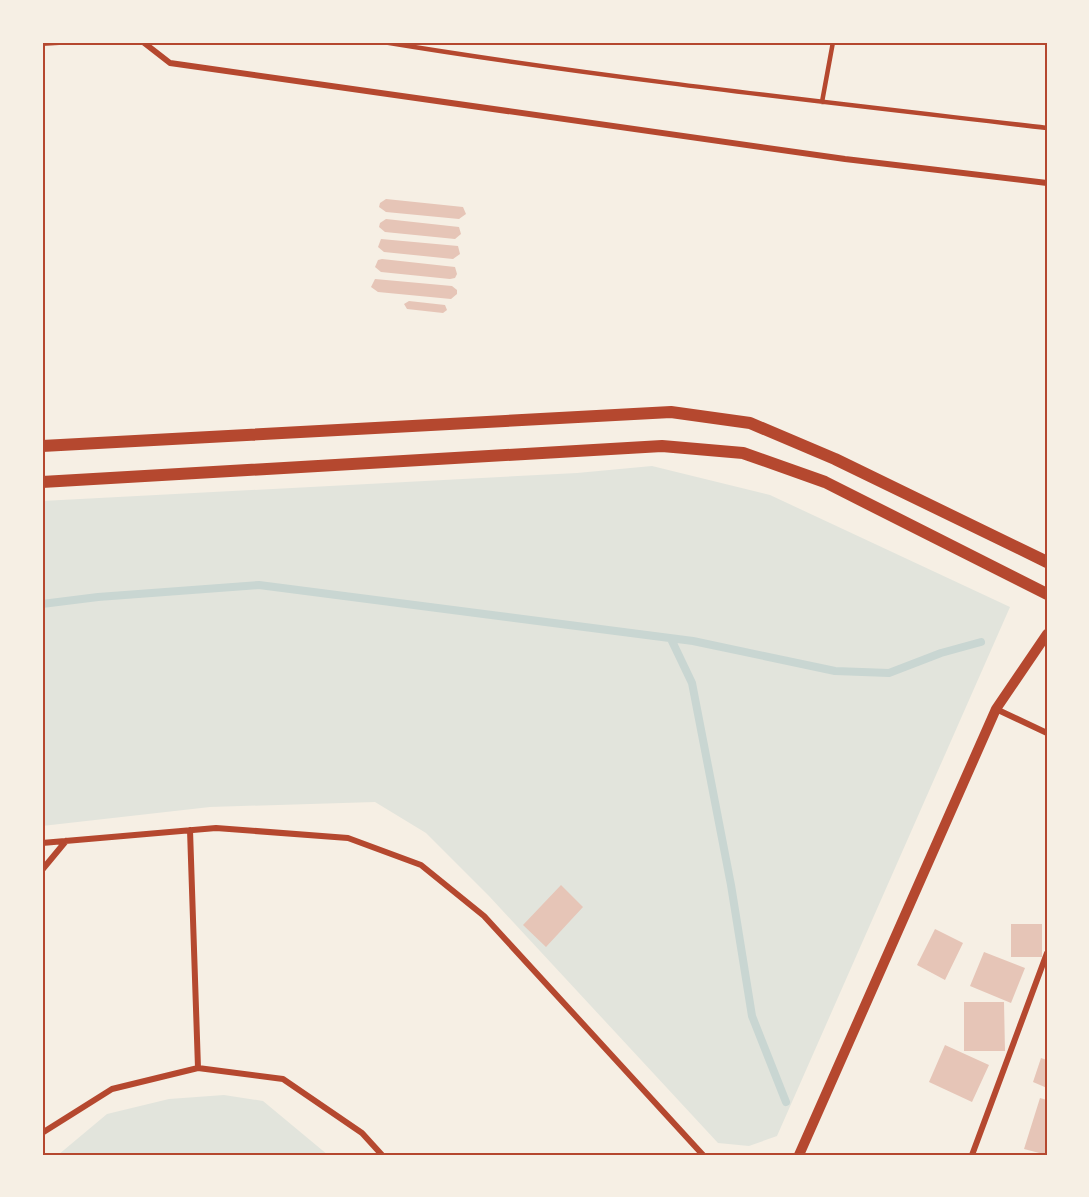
<svg xmlns="http://www.w3.org/2000/svg" width="1089" height="1197" font-family="Barlow,sans-serif">
	<style>
		.green { fill: #e2e4dc }
		.lines { fill: none; stroke-linecap: round; stroke-linejoin: round }
		.stream { stroke: #c9d6d2; stroke-width: 8 }
		.building { fill: #e6c5b7 }
		.service { stroke: #b5482f; stroke-width: 4.5 }
		.minor { stroke: #b5482f; stroke-width: 6 }
		.tertiary { stroke: #b5482f; stroke-width: 10 }
		.secondary { stroke: #b5482f; stroke-width: 12 }
		.neatline { fill: none; stroke: #b5482f; stroke-width: 2 }
	</style>
	<rect width="100%" height="100%" fill="#f6efe4"/>
	<path class="green" d="M 652,466 L 770,495 L 1010,607 L 777,1136 L 749,1146 L 718,1143 L 489,896 L 426,833 L 375,802 L 210,807 L 42,826 L 42,501 L 577,473 Z
		M 224,1095 L 263,1101 L 328,1155 L 58,1155 L 107,1114 L 169,1099 Z"/>
	<g class="lines">
		<path class="stream" d="M 42,604 L 98,597 L 259,585 L 693,641 L 835,671 L 889,673 L 941,653 L 981,642
			M 671,639 L 692,683 L 731,885 L 752,1016 L 786,1102"/>
	</g>
	<path class="building" d="M 386,199 L 463,207 L 466,214 L 459,219 L 386,212 L 379,207 L 380,203 Z
		M 386,219 L 459,227 L 461,234 L 455,239 L 385,232 L 379,227 L 380,223 Z
		M 381,239 L 458,246 L 460,254 L 453,259 L 384,252 L 378,247 Z
		M 382,259 L 455,267 L 457,274 L 455,278 L 450,279 L 381,272 L 375,267 L 378,260 Z
		M 375,279 L 452,286 L 457,290 L 457,294 L 451,299 L 378,292 L 371,287 Z
		M 409,301 L 445,305 L 447,310 L 443,313 L 407,309 L 404,304 Z
		M 561,885 L 583,907 L 546,947 L 523,925 Z
		M 1011,924 L 1042,924 L 1042,957 L 1011,957 Z
		M 935,929 L 963,943 L 945,980 L 917,965 Z
		M 984,952 L 1025,968 L 1011,1003 L 970,986 Z
		M 964,1002 L 1004,1002 L 1005,1051 L 964,1051 Z
		M 945,1045 L 989,1065 L 972,1102 L 929,1082 Z
		M 1041,1058 L 1047,1060 L 1047,1088 L 1033,1082 Z
		M 1040,1098 L 1047,1100 L 1047,1155 L 1024,1149 Z"/>
	<g class="lines">
		<path class="service" d="M 383,42 C 603,78 825,102 1047,128
			M 822,102 L 833,42"/>
		<path class="minor" d="M 143,42 L 170,63 L 845,159 L 1047,183
			M 42,43 L 59,42
			M 996,709 L 1047,733
			M 190,830 L 198,1068
			M 42,843 L 216,828 L 348,838 L 421,865 L 484,916 L 703,1155
			M 42,870 L 66,841
			M 42,1133 L 112,1089 L 198,1068 L 283,1079 L 362,1133 L 382,1155
			M 972,1155 L 1047,953"/>
		<path class="tertiary" d="M 799,1155 L 996,709 L 1047,634"/>
		<path class="secondary" d="M 42,446 L 671,412 L 750,423 L 835,459 L 1047,562
			M 42,482 L 662,446 L 743,453 L 825,482 L 1047,594"/>
	</g>
	<rect width="1089" height="1197" fill="none" stroke="#f6efe4" stroke-width="87"/>
	<rect x="44" y="44" width="1002" height="1110" class="neatline"/>
</svg>
